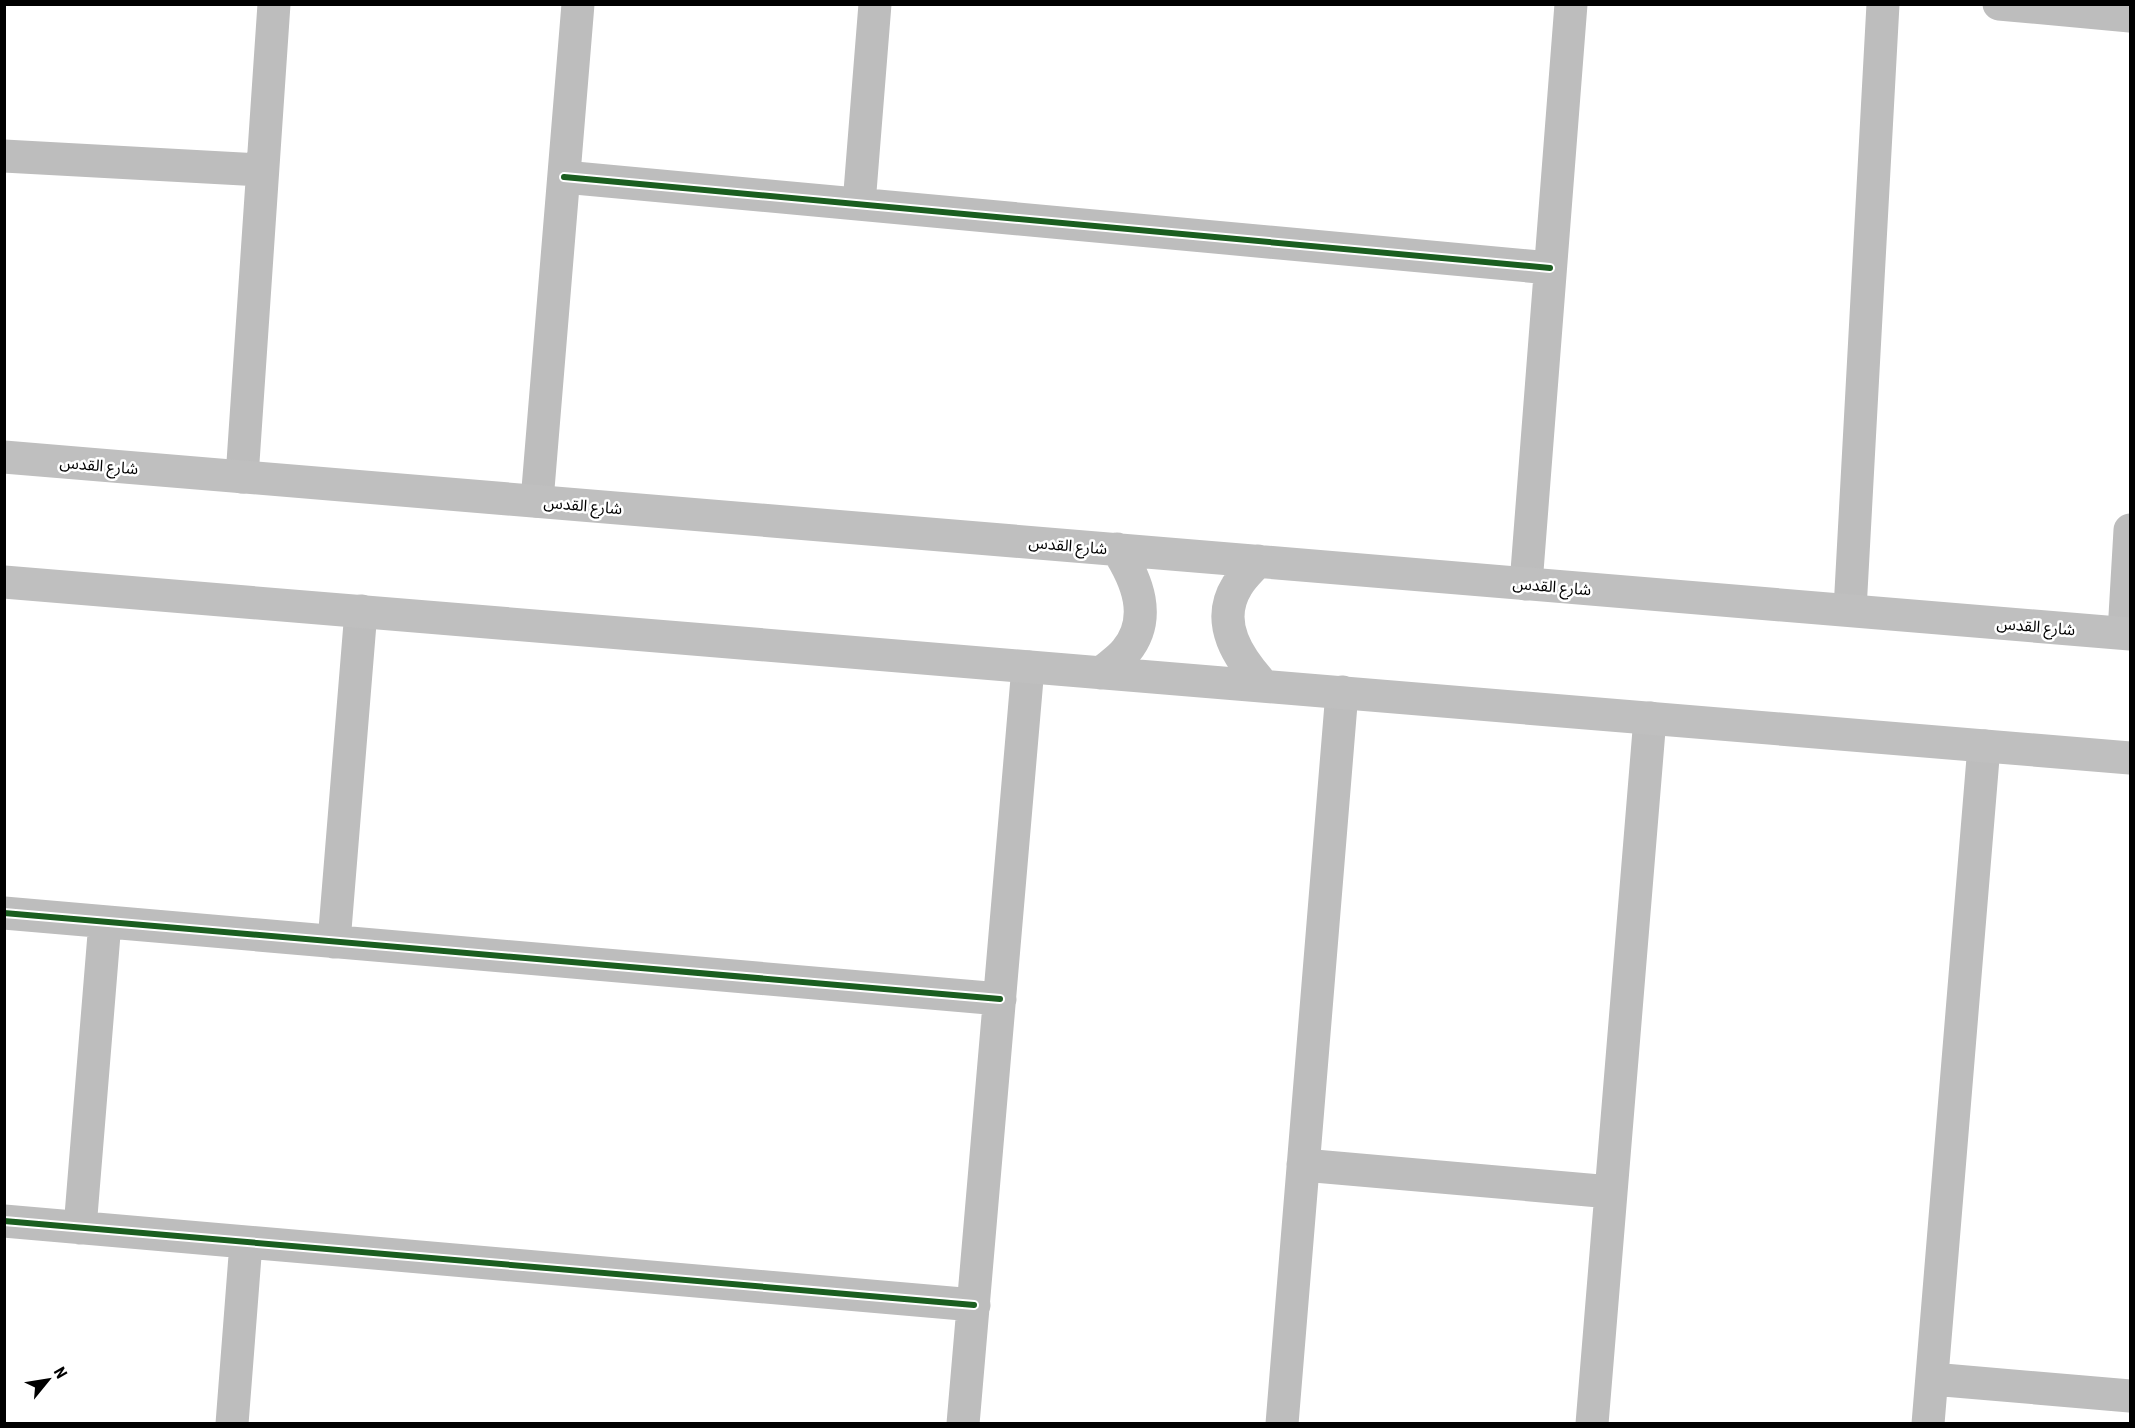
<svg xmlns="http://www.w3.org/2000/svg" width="2135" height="1428" font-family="'Roboto Condensed','Noto Sans Arabic',sans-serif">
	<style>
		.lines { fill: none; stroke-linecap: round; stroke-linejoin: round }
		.street { stroke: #bdbdbd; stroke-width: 33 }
		.secondary { stroke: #bfbfbf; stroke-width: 33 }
		.cycleway-casing { stroke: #fff; stroke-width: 10 }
		.cycleway { stroke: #1b5e20; stroke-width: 6 }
		.labels { text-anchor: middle; stroke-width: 5; stroke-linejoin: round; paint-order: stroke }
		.street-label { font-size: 16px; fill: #000; stroke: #fff }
	</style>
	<rect width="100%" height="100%" fill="#fff"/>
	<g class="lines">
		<path class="street" d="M 1999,4 L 2130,16
			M 4,156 L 262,170
			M 564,177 L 1550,268
			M 859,204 L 875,4
			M 242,477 L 274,4
			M 537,501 L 578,4
			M 1526,584 L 1571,4
			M 1850,610 L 1883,4
			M 2124,633 L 2130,530
			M 4,913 L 1000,999
			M 334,942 L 361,611
			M 1303,1165 L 1611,1192
			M 4,1221 L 974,1305
			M 80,1228 L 105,922
			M 1932,1379 L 2130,1396
			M 232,1424 L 246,1243
			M 963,1424 L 1028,667
			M 1282,1424 L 1342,692
			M 1592,1424 L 1650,718
			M 1928,1424 L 1984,746"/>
		<path class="secondary" d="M 4,457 L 2130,634
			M 1258,561 C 1251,569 1242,577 1237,586 C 1214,623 1239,659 1264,686
			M 4,582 L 2130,758
			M 1101,673 C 1109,666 1120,659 1126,651 C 1153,618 1137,580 1117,549"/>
		<defs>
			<path id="cycleway" d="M 564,177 L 1550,268
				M 4,913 L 1000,999
				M 4,1221 L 974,1305"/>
		</defs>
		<use href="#cycleway" class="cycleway-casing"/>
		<use href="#cycleway" class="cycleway"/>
	</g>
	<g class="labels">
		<g class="street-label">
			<text transform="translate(99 465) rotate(5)" y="6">شارع القدس</text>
			<text transform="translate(583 505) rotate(5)" y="6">شارع القدس</text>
			<text transform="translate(1068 545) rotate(5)" y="6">شارع القدس</text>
			<text transform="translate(1552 586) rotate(5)" y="6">شارع القدس</text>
			<text transform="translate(2036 626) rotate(5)" y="6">شارع القدس</text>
		</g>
	</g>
	<rect width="2135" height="1428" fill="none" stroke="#000000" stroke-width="12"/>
	<g transform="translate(48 1380) rotate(60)" stroke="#ffffff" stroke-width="4.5" paint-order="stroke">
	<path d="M0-4.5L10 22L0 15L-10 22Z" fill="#000000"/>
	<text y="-9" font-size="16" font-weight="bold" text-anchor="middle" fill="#000000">N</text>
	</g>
</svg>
